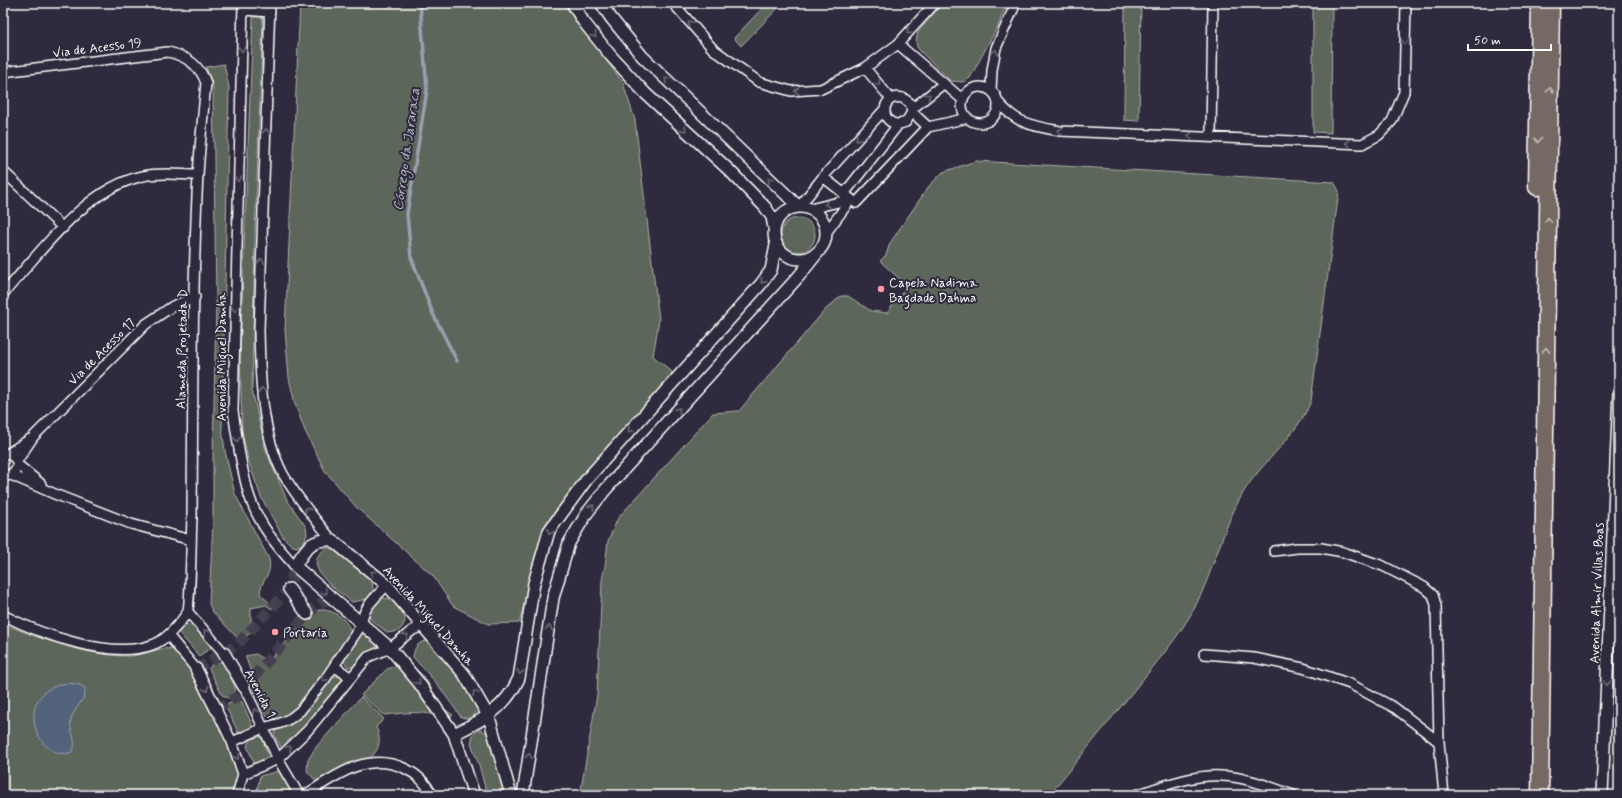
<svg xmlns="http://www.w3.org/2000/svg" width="1622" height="798" font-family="Mynerve,sans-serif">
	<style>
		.green { fill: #5d665a; stroke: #aeb2ac }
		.water { fill: #52637c; stroke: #97a1b0 }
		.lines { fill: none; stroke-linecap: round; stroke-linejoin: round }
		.stream { stroke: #97a1b0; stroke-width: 3.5 }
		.tertiary-tunnel { stroke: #443f50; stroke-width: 11; stroke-dasharray: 11 5.5; stroke-linecap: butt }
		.minor-casing { stroke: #fff; stroke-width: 12 }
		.tertiary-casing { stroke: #fff; stroke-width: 14 }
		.motorway-casing { stroke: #fff; stroke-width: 19 }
		.minor { stroke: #2f2a3d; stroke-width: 9 }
		.tertiary { stroke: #2f2a3d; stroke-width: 11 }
		.motorway { stroke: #766964; stroke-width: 16 }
		.oneway { stroke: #6d6a77 }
		.oneway2 { stroke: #c1bcb9 }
		.poi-dot { fill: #ff9aa2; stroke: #2f2a3d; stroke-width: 1.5 }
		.labels { text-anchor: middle; stroke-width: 4; stroke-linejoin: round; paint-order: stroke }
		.street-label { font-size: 13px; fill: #fff; stroke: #2f2a3d }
		.poi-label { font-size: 13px; fill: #fff; stroke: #2f2a3d; text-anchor: start }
		.water-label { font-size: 14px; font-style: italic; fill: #b1b9c4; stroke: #2f2a3d }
	</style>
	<rect width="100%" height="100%" fill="#2f2a3d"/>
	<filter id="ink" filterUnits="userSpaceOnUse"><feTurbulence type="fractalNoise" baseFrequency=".025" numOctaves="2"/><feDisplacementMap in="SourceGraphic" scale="8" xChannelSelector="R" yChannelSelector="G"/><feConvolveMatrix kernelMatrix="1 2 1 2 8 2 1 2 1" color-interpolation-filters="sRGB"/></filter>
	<g filter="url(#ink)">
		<path class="green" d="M 300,3 L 565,3 L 623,83 L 635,120 L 659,320 L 653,356 L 671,371 L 673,380 L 591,465 L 546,523 L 519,623 L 488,624 L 453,606 L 433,576 L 357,508 L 325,471 L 305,431 L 295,404 L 289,378 L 285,330 Z
			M 767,3 L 783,3 L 741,46 L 734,38 Z
			M 943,3 L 1007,3 L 998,26 L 970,78 L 963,82 L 951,81 L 921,52 L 917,47 L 916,41 L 918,32 Z
			M 1125,3 L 1141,3 L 1139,121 L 1124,120 Z
			M 1313,3 L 1332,3 L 1331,133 L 1313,132 Z
			M 253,17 L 263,17 L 255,234 L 252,390 L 265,447 L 271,463 L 287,500 L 306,527 L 307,534 L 305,540 L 301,545 L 296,547 L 291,545 L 283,537 L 261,497 L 248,460 L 242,430 L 240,354 Z
			M 224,64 L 229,87 L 222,428 L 225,451 L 235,494 L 269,559 C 273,576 260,580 260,594 L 273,606 L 272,609 L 266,605 L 251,608 L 251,623 L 256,627 L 241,642 L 212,611 L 209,604 L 213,521 L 213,456 L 216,300 L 213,87 L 206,67 Z
			M 976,161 L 1334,182 L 1339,191 L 1311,401 C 1297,437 1262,461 1243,493 C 1222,529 1214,570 1195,607 C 1179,637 1156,663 1135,689 C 1106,725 1078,760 1049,795 L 580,795 L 597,695 L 602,580 L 605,566 L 608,541 L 618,518 L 713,413 L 739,411 L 825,310 L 841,296 L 848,296 L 871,311 L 887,313 L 907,286 L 880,261 L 886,255 L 890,243 L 929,186 L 943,172 Z
			M781 235a17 17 0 1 1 34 0a17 17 0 1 1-34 0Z
			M 327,548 L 338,549 L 372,580 L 373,590 L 367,599 L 352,602 C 338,591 297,565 327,548 Z
			M 383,598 C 399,598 414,620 398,631 L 388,633 L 370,619 L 369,612 L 378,599 Z
			M 319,610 C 335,609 346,619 352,633 L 342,651 L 292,714 C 283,719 277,720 267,717 L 252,687 L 258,675 L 252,674 L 245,656 L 256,654 L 268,662 L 306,618 Z
			M 3,623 C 38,639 92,657 131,656 C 146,655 160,645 176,650 L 197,675 L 240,770 L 233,795 L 3,795 Z
			M 186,624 L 199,629 L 211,645 L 211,648 L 199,656 L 179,633 L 179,630 Z
			M 365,633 L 377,643 C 376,652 357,668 348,667 L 344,662 C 347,651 354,645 358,634 Z
			M 429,640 L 439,647 L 478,704 L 478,709 C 474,717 469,720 461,717 L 437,684 L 413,657 C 414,647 418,642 429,640 Z
			M 214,661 L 224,663 L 236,689 L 232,697 L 228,698 L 222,695 L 209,669 Z
			M 397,665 C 435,666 425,699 453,715 L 446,720 C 427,709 405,713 384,715 L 361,695 L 387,669 Z
			M 336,676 L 340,676 L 344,683 L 285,750 L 282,749 L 274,735 L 275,731 L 291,725 L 329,678 Z
			M 361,697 L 384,719 L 376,727 C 392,761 344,772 321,783 L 315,780 L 307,771 L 308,760 L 316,747 Z
			M 239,700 L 242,702 L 252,725 L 251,731 L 244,733 L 238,732 L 225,705 Z
			M 479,730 L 482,730 L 490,735 L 508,795 L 487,795 L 479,765 L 471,743 L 473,734 Z
			M 258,736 L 262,738 L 269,758 L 267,761 L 257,765 L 254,763 L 247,746 L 251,738 Z
			M 279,771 L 282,772 L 291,789 L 290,795 L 256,795 L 260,776 Z"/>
		<path class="water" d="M 68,683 L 80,685 L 85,688 C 87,699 74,708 71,719 C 68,730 79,742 72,752 C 36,765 10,690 68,683 Z"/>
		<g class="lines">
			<path class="stream" d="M 420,3 L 427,90 L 407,214 L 411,257 L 433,314 L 457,361"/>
			<path class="tertiary-tunnel" d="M 196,669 L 237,645 L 289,589 L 295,566
				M 216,709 L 237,697 L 307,614 L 325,600 L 336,601"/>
			<defs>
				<path id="minor" d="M 243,3 L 233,411 C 237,439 241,468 249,495 C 257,521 277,547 295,566
					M 270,3 L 259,330 C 260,376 261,432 283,474 C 297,498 315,519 332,540
					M 673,3 L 713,49 L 759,82 L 791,91 L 821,89 L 865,68 L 898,44 L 935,3
					M 243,10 L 270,12
					M 898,44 L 963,100
					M 865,68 L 891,99
					M 3,72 L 168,52 C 186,56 200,65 206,83 C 203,114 200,144 198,175 C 192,289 193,404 192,518 C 191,531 191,606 187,613 C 179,625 165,641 152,645 C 111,660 40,634 3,615
					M962 105a18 18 0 1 1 36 0a18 18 0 1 1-36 0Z
					M 991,91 L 992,70 L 996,48 L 1016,3
					M 998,102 C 1017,124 1032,126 1060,131 L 1362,144 L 1379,135 L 1392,121 L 1404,92 L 1406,3
					M 912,109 L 943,84
					M 912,112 L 906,122 C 880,133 877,92 903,98 L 910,103 L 912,112 L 928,127
					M 1211,136 L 1213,3
					M 3,171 L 63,228
					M 823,177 L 856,203 L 928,127 L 968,118
					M 844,194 L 898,125
					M 799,207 L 823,177 L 884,110
					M 810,209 L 851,199 L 826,233
					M 3,294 C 41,252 85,188 143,176 C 160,172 181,175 198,175
					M 7,454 L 30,439
					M 3,455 C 11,453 16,457 18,465 L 14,472 L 7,476 L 3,475
					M 17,461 L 34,436 L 146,324 L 173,306 L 195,297
					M 18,465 L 41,484
					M 11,475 L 57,495 L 131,524 L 191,540
					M 1274,551 L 1297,548 L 1321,548 L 1343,552 L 1383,566 L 1424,587 L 1433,595 L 1436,605 L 1439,742 L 1444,795
					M 188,612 L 224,653
					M 168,635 L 196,669
					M 1204,654 L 1254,658 L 1303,668 L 1350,684 L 1395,708 L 1439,742
					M 334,666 L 351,678
					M 244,687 L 278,759 L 299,795
					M 216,709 L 232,742 L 243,774 L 237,795
					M 232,742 L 263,728 L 281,723 L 291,718 L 300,711 L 326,678 L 362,624 C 361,609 377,596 387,585
					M 243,774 L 278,759 L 308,730 L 368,657 L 390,648 L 413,630 L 423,626
					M 305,795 C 336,776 366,751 404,768 C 417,774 426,782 432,795
					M 1136,795 C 1163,786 1194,774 1222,776 C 1247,777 1270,787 1293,795"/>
				<path id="tertiary" d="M 572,3 L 583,21 L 611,56 L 645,93 L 729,170 L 765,207 L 772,217 L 774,228
					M 601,3 L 611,18 L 642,56 L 799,207
					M774 233a26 26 0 1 1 52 0a26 26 0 1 1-52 0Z
					M 289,589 L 307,614
					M 224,653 L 244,687
					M 196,669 L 216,709
					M 454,734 C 483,720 505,709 519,678 L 534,583 L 549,531 L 587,479 L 761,284 L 771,270 L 776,245
					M 474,795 L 454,734 L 419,683 L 390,648 L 295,566 C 306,549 309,539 332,540 L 387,585 L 464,674 L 489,717 L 511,795
					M 523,795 L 553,598 L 569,543 L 587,513 L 606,489 L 799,276 L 819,251
					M 1602,795 L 1619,392"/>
				<path id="motorway" d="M 1537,187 L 1540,3
					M 1540,795 L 1551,3"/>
			</defs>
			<use href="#minor" class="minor-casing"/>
			<use href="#tertiary" class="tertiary-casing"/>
			<use href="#motorway" class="motorway-casing"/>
			<use href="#minor" class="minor"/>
			<use href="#tertiary" class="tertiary"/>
			<use href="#motorway" class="motorway"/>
		</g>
		<defs><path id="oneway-chevron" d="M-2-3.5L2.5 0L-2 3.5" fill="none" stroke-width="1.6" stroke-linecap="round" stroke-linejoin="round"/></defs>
		<g class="oneway">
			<use href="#oneway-chevron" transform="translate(690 23) rotate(-131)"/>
			<use href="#oneway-chevron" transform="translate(909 32) rotate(134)"/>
			<use href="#oneway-chevron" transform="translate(594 35) rotate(52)"/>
			<use href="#oneway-chevron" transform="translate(1405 42) rotate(91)"/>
			<use href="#oneway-chevron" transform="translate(242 49) rotate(91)"/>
			<use href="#oneway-chevron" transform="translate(995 52) rotate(-77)"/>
			<use href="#oneway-chevron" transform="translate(667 80) rotate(-136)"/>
			<use href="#oneway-chevron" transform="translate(878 83) rotate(51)"/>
			<use href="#oneway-chevron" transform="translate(797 91) rotate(177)"/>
			<use href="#oneway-chevron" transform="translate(928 96) rotate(-39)"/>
			<use href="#oneway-chevron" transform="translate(684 129) rotate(42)"/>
			<use href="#oneway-chevron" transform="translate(266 131) rotate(-88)"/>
			<use href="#oneway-chevron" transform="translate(1060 131) rotate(-174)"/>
			<use href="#oneway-chevron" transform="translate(1190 136) rotate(-178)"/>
			<use href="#oneway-chevron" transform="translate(858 139) rotate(132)"/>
			<use href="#oneway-chevron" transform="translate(1348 143) rotate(-177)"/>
			<use href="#oneway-chevron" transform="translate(238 179) rotate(91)"/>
			<use href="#oneway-chevron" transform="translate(770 180) rotate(-136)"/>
			<use href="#oneway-chevron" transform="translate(827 204) rotate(166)"/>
			<use href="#oneway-chevron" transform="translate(261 261) rotate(-88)"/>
			<use href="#oneway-chevron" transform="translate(763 281) rotate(127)"/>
			<use href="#oneway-chevron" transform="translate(235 309) rotate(91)"/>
			<use href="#oneway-chevron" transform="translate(262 390) rotate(-98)"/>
			<use href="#oneway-chevron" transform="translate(678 410) rotate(-48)"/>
			<use href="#oneway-chevron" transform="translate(630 430) rotate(132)"/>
			<use href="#oneway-chevron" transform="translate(237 439) rotate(79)"/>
			<use href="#oneway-chevron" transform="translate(592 507) rotate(-51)"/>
			<use href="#oneway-chevron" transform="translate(307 510) rotate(-129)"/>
			<use href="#oneway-chevron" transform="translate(550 532) rotate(115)"/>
			<use href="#oneway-chevron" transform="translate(373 573) rotate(-141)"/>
			<use href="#oneway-chevron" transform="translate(325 592) rotate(41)"/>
			<use href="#oneway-chevron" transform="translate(549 628) rotate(-81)"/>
			<use href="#oneway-chevron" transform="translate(206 632) rotate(-130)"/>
			<use href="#oneway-chevron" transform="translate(406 636) rotate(-36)"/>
			<use href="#oneway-chevron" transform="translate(520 672) rotate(100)"/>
			<use href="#oneway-chevron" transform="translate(324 679) rotate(127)"/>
			<use href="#oneway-chevron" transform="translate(418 682) rotate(52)"/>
			<use href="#oneway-chevron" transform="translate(1607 683) rotate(92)"/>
			<use href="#oneway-chevron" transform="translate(206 689) rotate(63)"/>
			<use href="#oneway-chevron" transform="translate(475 693) rotate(-120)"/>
			<use href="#oneway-chevron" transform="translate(255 711) rotate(-115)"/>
			<use href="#oneway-chevron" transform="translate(289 748) rotate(-44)"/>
			<use href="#oneway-chevron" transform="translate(529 756) rotate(-81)"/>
			<use href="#oneway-chevron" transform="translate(237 757) rotate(70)"/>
		</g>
		<g class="oneway2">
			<use href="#oneway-chevron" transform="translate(1550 90) rotate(-89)"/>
			<use href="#oneway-chevron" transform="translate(1538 140) rotate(91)"/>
			<use href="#oneway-chevron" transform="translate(1548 220) rotate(-89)"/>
			<use href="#oneway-chevron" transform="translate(1546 350) rotate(-89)"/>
		</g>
	</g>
	<g class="poi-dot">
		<circle cx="881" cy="289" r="4"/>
		<circle cx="275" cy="632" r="4"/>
	</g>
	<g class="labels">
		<g class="street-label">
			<text transform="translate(97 47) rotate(-7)" y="5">Via de Acesso 19</text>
			<text transform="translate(181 349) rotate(-89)" y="5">Alameda Projetada D</text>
			<text transform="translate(101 351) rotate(-45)" y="5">Via de Acesso 17</text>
			<text transform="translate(221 357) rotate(-90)" y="5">Avenida Miguel Damha</text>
			<text transform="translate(1596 593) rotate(-88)" y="5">Avenida Almir Villas Boas</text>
			<text transform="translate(429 615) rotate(48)" y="5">Avenida Miguel Damha</text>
			<text transform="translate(261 693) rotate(63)" y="5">Avenida 1</text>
		</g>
		<g class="poi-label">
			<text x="889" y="287">Capela Nadima<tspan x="889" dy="15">Bagdade Dahma</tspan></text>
			<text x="283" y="637">Portaria</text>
		</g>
		<g class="water-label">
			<text transform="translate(406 149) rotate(-82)" y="5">Córrego da Jararaca</text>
		</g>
	</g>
	<rect width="1622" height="798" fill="none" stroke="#2f2a3d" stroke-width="16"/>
	<rect x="8" y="8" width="1606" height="782" fill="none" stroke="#fff" stroke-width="1.5" filter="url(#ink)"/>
	<path d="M1468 44v6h83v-6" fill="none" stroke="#ffffff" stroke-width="2"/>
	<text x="1474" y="44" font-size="12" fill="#ffffff" stroke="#2f2a3d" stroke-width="3" paint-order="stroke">50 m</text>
</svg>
